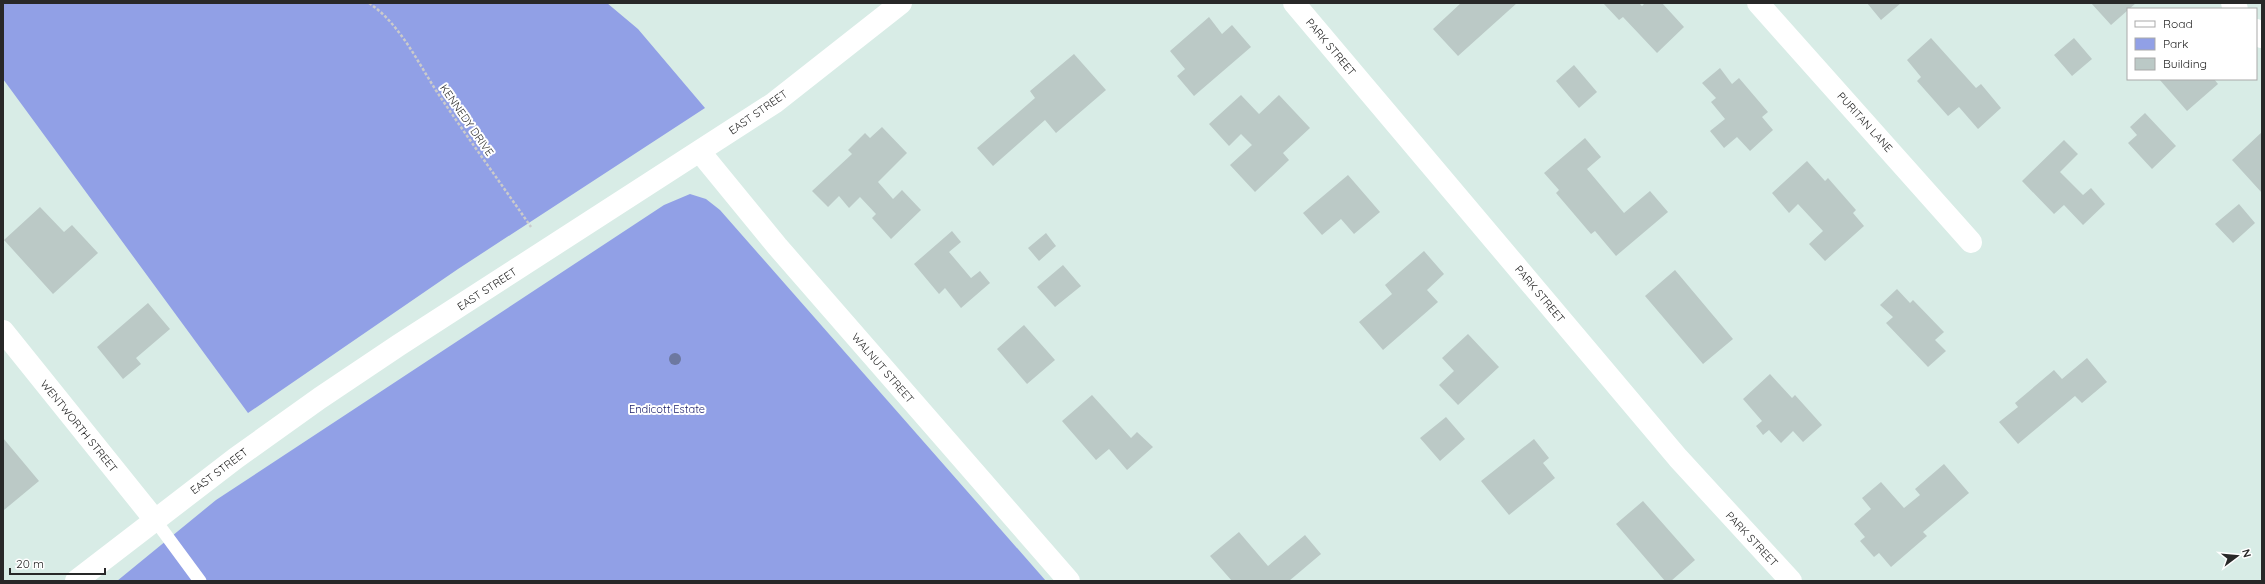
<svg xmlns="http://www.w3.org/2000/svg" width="2265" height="584" font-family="Quicksand,sans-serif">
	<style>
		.green { fill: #91a0e6 }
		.building { fill: #bbc9c6 }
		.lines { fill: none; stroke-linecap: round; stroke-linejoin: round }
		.path { stroke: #cbcbcb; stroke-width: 2.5; stroke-dasharray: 3 2; stroke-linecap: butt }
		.service { stroke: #fff; stroke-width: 13 }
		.minor { stroke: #fff; stroke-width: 22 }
		.tertiary { stroke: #fff; stroke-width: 22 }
		.secondary { stroke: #fff; stroke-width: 22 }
		.tree { fill: #6d78a0 }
		.labels { text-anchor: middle; stroke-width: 4; stroke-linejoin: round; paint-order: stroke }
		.street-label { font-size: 11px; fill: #282828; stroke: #fff }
		.park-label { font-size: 11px; fill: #151967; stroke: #fff }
	</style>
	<rect width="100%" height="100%" fill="#d8ece6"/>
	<path class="green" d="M 3,3 L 607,3 L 638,29 L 705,108 L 458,269 L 248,413 L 3,79 Z
		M 690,194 L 706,199 L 720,210 L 1046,581 L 117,581 L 216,500 L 664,205 Z"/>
	<path class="building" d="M 1461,3 L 1517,3 L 1458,56 L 1433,29 Z
		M 1603,3 L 1639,3 L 1642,6 L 1645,3 L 1662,3 L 1684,27 L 1657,53 L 1623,17 L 1619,20 Z
		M 1867,3 L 1901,3 L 1881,20 Z
		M 2091,3 L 2136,3 L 2111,25 Z
		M 1209,17 L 1222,34 L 1232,25 L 1251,47 L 1194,96 L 1177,76 L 1185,69 L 1170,51 Z
		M 1931,38 L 1976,88 L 1981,84 L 2001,108 L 1978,129 L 1959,107 L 1948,116 L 1917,81 L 1921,77 L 1907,60 Z
		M 2074,38 L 2092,59 L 2072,76 L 2054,55 Z
		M 1074,54 L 1106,90 L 1056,133 L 1045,120 L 993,166 L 977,148 L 1035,98 L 1030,91 Z
		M 1574,65 L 1597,92 L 1579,108 L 1556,81 Z
		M 1720,68 L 1732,84 L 1739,78 L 1768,112 L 1762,117 L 1773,130 L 1750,151 L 1737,137 L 1724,148 L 1710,131 L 1725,119 L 1711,102 L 1716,98 L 1702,83 Z
		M 2159,79 L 2214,79 L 2218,84 L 2187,111 Z
		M 1241,95 L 1259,114 L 1279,95 L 1310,128 L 1283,153 L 1289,160 L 1255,192 L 1230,165 L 1252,145 L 1241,134 L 1229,146 L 1209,124 Z
		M 2145,113 L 2176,146 L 2152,169 L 2128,143 L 2137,135 L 2130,127 Z
		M 882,127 L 907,153 L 878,182 L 893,199 L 902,190 L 921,210 L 891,239 L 872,218 L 876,214 L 860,197 L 849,208 L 839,196 L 828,207 L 812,191 L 852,154 L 848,150 L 865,133 L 870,138 Z
		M 2262,132 L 2262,193 L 2232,160 Z
		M 1585,138 L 1601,157 L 1587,169 L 1624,213 L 1650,191 L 1668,212 L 1616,256 L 1595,231 L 1591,234 L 1556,193 L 1559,190 L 1544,173 Z
		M 2064,140 L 2078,154 L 2060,172 L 2083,195 L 2091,188 L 2105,204 L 2083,225 L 2064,205 L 2054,214 L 2022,181 Z
		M 1807,161 L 1825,181 L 1828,178 L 1856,210 L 1853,213 L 1864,226 L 1825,261 L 1809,244 L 1823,231 L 1798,204 L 1789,213 L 1772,193 Z
		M 1348,175 L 1380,212 L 1354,234 L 1341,219 L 1322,235 L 1303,213 Z
		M 2239,204 L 2255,223 L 2233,243 L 2215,224 Z
		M 40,207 L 64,232 L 72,225 L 98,253 L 53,294 L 4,240 Z
		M 952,231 L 961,242 L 949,252 L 971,278 L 980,271 L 990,283 L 961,308 L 945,288 L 939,294 L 914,264 Z
		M 1046,233 L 1056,246 L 1039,261 L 1028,248 Z
		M 1424,251 L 1444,274 L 1427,290 L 1438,302 L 1383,350 L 1359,322 L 1392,294 L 1385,285 Z
		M 1063,265 L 1081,286 L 1055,307 L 1037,287 Z
		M 1675,270 L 1733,339 L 1703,364 L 1645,296 Z
		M 1897,289 L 1910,303 L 1913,300 L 1944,332 L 1935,340 L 1946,351 L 1928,367 L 1886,323 L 1893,317 L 1880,305 Z
		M 148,303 L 170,329 L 136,358 L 141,364 L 123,379 L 97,347 Z
		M 1024,325 L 1055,360 L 1027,384 L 997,349 Z
		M 1468,334 L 1499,367 L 1458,405 L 1439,385 L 1454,371 L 1442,358 Z
		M 2087,358 L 2107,382 L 2082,403 L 2075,396 L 2018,444 L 1999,422 L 2018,407 L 2015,403 L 2054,370 L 2062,379 Z
		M 1770,374 L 1792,398 L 1795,395 L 1822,425 L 1803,442 L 1793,431 L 1781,443 L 1769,430 L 1763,435 L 1756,426 L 1762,421 L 1743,399 Z
		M 1092,395 L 1131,438 L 1137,432 L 1153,447 L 1127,470 L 1109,449 L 1096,460 L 1062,421 Z
		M 1446,417 L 1465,439 L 1440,461 L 1420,438 Z
		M 3,438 L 39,481 L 4,510 L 3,508 Z
		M 1534,439 L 1549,458 L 1543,463 L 1555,478 L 1509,515 L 1481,481 Z
		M 1944,464 L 1969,493 L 1923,532 L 1927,536 L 1891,567 L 1879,553 L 1874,557 L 1860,541 L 1865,537 L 1854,524 L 1871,509 L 1862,498 L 1881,482 L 1904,508 L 1920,495 L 1915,489 Z
		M 1643,501 L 1695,560 L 1671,581 L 1665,581 L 1616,524 Z
		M 1239,532 L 1268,566 L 1305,535 L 1321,554 L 1289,581 L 1232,581 L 1210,556 Z"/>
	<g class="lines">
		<path class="path" d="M 369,3 C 400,24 417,61 437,92 C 467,137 500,182 531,227"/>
		<path class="service" d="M 155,520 L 200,581"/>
		<path class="minor" d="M 1294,3 L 1678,458 L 1791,581
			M 1758,3 L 1971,242
			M 2232,3 L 2237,9
			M 2256,30 L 2262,37
			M 3,331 L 155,520"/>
		<path class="tertiary" d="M 700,152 L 777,246 L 1069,581"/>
		<path class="secondary" d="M 76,581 L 236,458 L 320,398 L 399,345 L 774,103 L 901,3"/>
	</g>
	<circle class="tree" cx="675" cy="359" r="6"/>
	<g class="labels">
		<g class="street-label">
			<text transform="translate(1331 47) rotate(50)" y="4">PARK STREET</text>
			<text transform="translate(758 112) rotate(-35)" y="4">EAST STREET</text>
			<text transform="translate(467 120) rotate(55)" y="4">KENNEDY DRIVE</text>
			<text transform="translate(1865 122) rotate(48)" y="4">PURITAN LANE</text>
			<text transform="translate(487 289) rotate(-33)" y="4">EAST STREET</text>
			<text transform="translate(1540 294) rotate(50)" y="4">PARK STREET</text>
			<text transform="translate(883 368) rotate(49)" y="4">WALNUT STREET</text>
			<text transform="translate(79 426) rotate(51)" y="4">WENTWORTH STREET</text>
			<text transform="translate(219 471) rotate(-37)" y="4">EAST STREET</text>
			<text transform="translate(1752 539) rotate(47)" y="4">PARK STREET</text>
		</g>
		<g class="park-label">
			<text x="667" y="413">Endicott Estate</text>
		</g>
	</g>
	<rect width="2265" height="584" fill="none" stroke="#282828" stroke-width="8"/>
	<rect x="2127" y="8" width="130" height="72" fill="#ffffff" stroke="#a9a9a9"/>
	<rect x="2135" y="21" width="20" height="6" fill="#ffffff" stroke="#a9a9a9"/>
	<text x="2163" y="28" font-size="12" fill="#282828">Road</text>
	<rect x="2135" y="38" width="20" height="12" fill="#91a0e6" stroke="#a9a9a9"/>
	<text x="2163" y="48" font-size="12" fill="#282828">Park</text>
	<rect x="2135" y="58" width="20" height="12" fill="#bbc9c6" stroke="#a9a9a9"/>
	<text x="2163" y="68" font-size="12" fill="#282828">Building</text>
	<g transform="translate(2237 556) rotate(74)" stroke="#ffffff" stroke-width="3" paint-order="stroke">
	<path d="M0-3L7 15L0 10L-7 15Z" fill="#282828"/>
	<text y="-6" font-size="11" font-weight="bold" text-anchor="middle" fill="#282828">N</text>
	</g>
	<path d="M10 568v6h95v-6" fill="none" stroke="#282828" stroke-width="2"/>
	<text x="16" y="568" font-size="12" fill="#282828" stroke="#ffffff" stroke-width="3" paint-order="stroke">20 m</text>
</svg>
